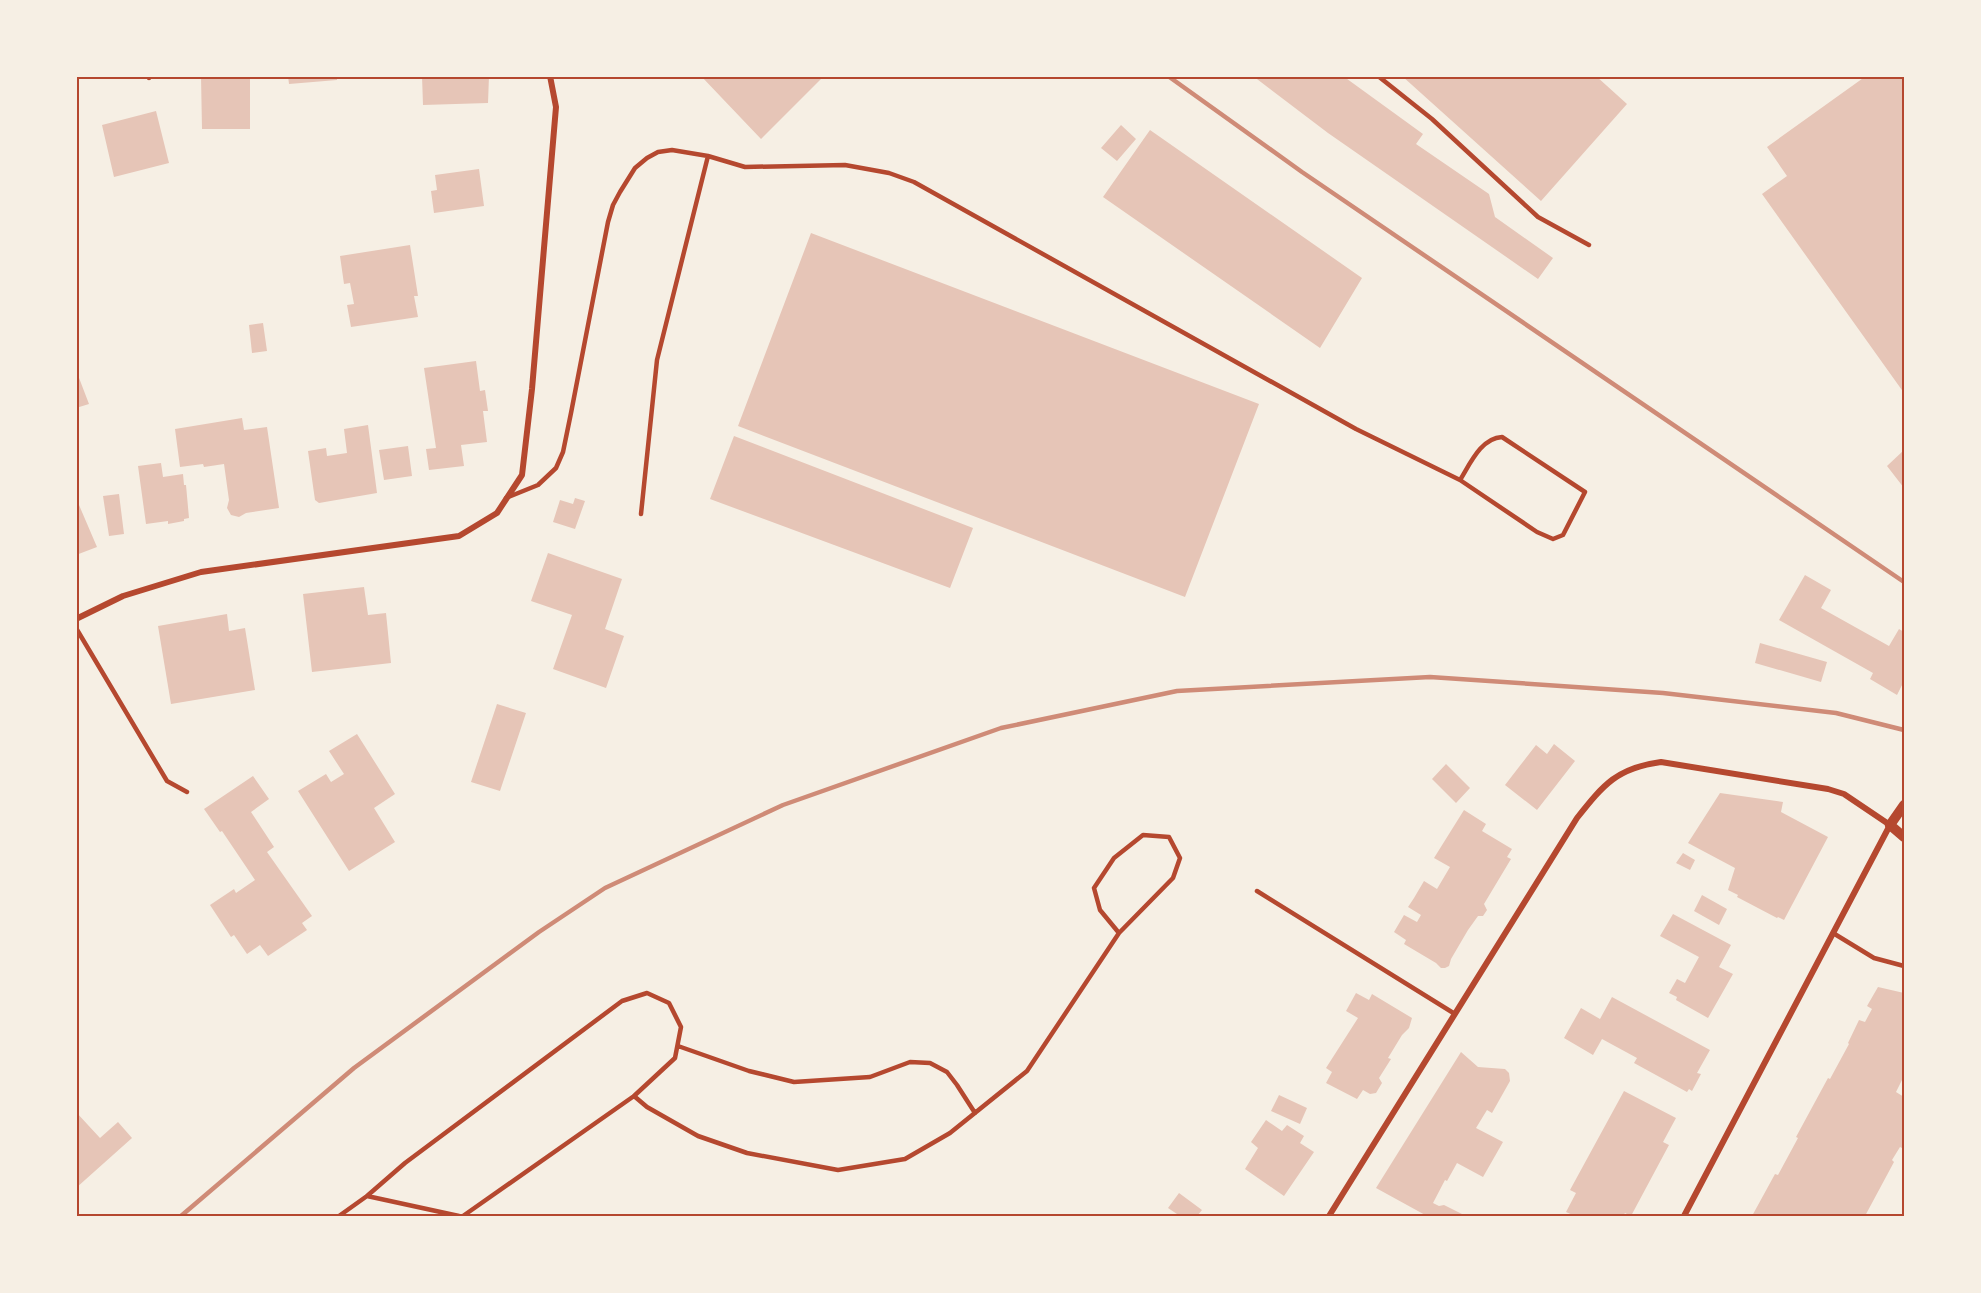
<svg xmlns="http://www.w3.org/2000/svg" width="1981" height="1293" font-family="'Libre Baskerville',serif">
	<style>
		.building { fill: #e6c5b7 }
		.lines { fill: none; stroke-linecap: round; stroke-linejoin: round }
		.service { stroke: #b5482f; stroke-width: 4.5 }
		.minor { stroke: #b5482f; stroke-width: 6 }
		.tertiary { stroke: #b5482f; stroke-width: 10 }
		.rail { stroke: #cf8b77; stroke-width: 4.5 }
		.neatline { fill: none; stroke: #b5482f; stroke-width: 2 }
	</style>
	<rect width="100%" height="100%" fill="#f6efe4"/>
	<path class="building" d="M 201,76 L 250,76 L 250,129 L 202,129 Z
		M 288,76 L 337,76 L 337,80 L 289,84 Z
		M 422,76 L 489,76 L 488,103 L 423,105 Z
		M 701,76 L 824,76 L 761,139 Z
		M 1253,76 L 1343,76 L 1423,134 L 1416,144 L 1489,194 L 1495,217 L 1553,258 L 1538,279 L 1328,133 Z
		M 1402,76 L 1596,76 L 1627,104 L 1541,201 Z
		M 1866,76 L 1904,76 L 1904,393 L 1762,194 L 1787,176 L 1767,147 Z
		M 156,111 L 169,163 L 114,177 L 102,125 Z
		M 1121,125 L 1136,139 L 1117,161 L 1101,148 Z
		M 1150,130 L 1362,278 L 1320,348 L 1103,197 Z
		M 479,169 L 484,206 L 434,213 L 431,191 L 437,190 L 435,175 Z
		M 811,233 L 1259,404 L 1185,597 L 738,426 Z
		M 410,245 L 418,296 L 414,296 L 418,317 L 351,327 L 347,305 L 354,304 L 350,283 L 344,284 L 340,256 Z
		M 263,323 L 267,351 L 252,353 L 249,325 Z
		M 476,361 L 480,391 L 485,390 L 488,411 L 483,411 L 487,442 L 461,445 L 464,466 L 429,470 L 426,449 L 436,448 L 424,368 Z
		M 76,370 L 89,404 L 76,408 Z
		M 242,418 L 244,430 L 267,427 L 279,508 L 246,513 L 239,517 L 231,515 L 227,508 L 229,500 L 224,464 L 204,467 L 203,464 L 180,467 L 175,429 Z
		M 368,425 L 377,493 L 319,503 L 315,500 L 308,451 L 326,448 L 327,456 L 347,453 L 344,429 Z
		M 734,436 L 973,528 L 950,588 L 710,499 Z
		M 408,446 L 412,476 L 384,480 L 379,450 Z
		M 1904,450 L 1904,488 L 1887,466 Z
		M 161,463 L 163,477 L 183,474 L 184,485 L 186,485 L 189,518 L 184,519 L 184,521 L 168,524 L 168,521 L 146,524 L 138,466 Z
		M 119,494 L 124,534 L 109,536 L 103,496 Z
		M 575,498 L 585,501 L 575,529 L 553,522 L 560,500 L 573,504 Z
		M 79,505 L 97,547 L 76,555 L 76,506 Z
		M 548,553 L 622,579 L 605,629 L 624,636 L 606,688 L 553,669 L 572,615 L 531,601 Z
		M 1805,575 L 1831,590 L 1821,608 L 1889,646 L 1899,629 L 1904,632 L 1904,681 L 1897,695 L 1870,679 L 1873,673 L 1779,620 Z
		M 364,587 L 368,615 L 386,613 L 391,663 L 312,672 L 303,594 Z
		M 227,614 L 229,631 L 245,628 L 255,690 L 171,704 L 158,626 Z
		M 1760,643 L 1827,662 L 1821,682 L 1755,663 Z
		M 497,704 L 526,713 L 500,791 L 471,782 Z
		M 357,734 L 395,794 L 374,808 L 395,842 L 349,871 L 298,791 L 326,774 L 331,782 L 344,774 L 329,751 Z
		M 1554,744 L 1575,761 L 1537,810 L 1505,785 L 1536,745 L 1547,754 Z
		M 1446,764 L 1470,788 L 1456,803 L 1432,779 Z
		M 253,776 L 269,799 L 251,812 L 274,847 L 267,852 L 312,916 L 302,923 L 307,930 L 268,956 L 260,945 L 247,954 L 234,935 L 231,937 L 210,905 L 234,889 L 236,893 L 255,880 L 222,831 L 220,832 L 204,809 Z
		M 1720,793 L 1783,802 L 1781,812 L 1828,837 L 1784,920 L 1778,917 L 1777,918 L 1737,897 L 1738,895 L 1728,890 L 1735,868 L 1688,843 Z
		M 1464,810 L 1486,824 L 1482,831 L 1512,849 L 1507,857 L 1511,859 L 1484,904 L 1487,910 L 1483,916 L 1478,916 L 1468,930 L 1451,959 L 1449,966 L 1445,968 L 1441,968 L 1436,963 L 1404,944 L 1406,940 L 1394,932 L 1404,915 L 1417,922 L 1421,915 L 1408,907 L 1414,898 L 1424,881 L 1437,889 L 1450,867 L 1434,858 Z
		M 1683,853 L 1695,860 L 1690,870 L 1676,863 Z
		M 1702,895 L 1727,909 L 1719,925 L 1694,911 Z
		M 1673,914 L 1731,945 L 1719,967 L 1733,974 L 1708,1018 L 1676,1000 L 1677,997 L 1669,993 L 1677,979 L 1685,983 L 1699,957 L 1660,936 Z
		M 1878,987 L 1904,993 L 1904,1076 L 1896,1092 L 1904,1097 L 1904,1143 L 1902,1148 L 1900,1147 L 1892,1160 L 1894,1162 L 1865,1216 L 1752,1216 L 1775,1174 L 1778,1175 L 1798,1138 L 1796,1137 L 1828,1078 L 1830,1079 L 1849,1044 L 1848,1043 L 1859,1020 L 1865,1022 L 1872,1009 L 1867,1006 Z
		M 1356,993 L 1369,1000 L 1372,994 L 1412,1018 L 1409,1028 L 1402,1035 L 1388,1058 L 1391,1059 L 1379,1078 L 1382,1083 L 1376,1093 L 1370,1094 L 1363,1090 L 1357,1099 L 1326,1083 L 1332,1072 L 1326,1068 L 1358,1018 L 1346,1011 Z
		M 1612,997 L 1710,1050 L 1697,1073 L 1701,1074 L 1692,1091 L 1689,1089 L 1687,1092 L 1645,1069 L 1634,1063 L 1637,1058 L 1602,1039 L 1593,1055 L 1564,1038 L 1581,1008 L 1600,1019 Z
		M 1461,1052 L 1478,1067 L 1505,1069 L 1509,1073 L 1510,1081 L 1492,1113 L 1487,1110 L 1476,1128 L 1503,1142 L 1483,1177 L 1457,1163 L 1447,1181 L 1445,1180 L 1433,1203 L 1439,1206 L 1444,1205 L 1466,1216 L 1427,1216 L 1376,1188 Z
		M 1624,1091 L 1676,1118 L 1663,1142 L 1669,1145 L 1631,1216 L 1625,1213 L 1623,1216 L 1575,1216 L 1566,1212 L 1576,1193 L 1570,1190 Z
		M 1279,1095 L 1307,1108 L 1300,1124 L 1271,1111 Z
		M 76,1112 L 100,1138 L 118,1122 L 132,1138 L 76,1188 Z
		M 1266,1120 L 1282,1131 L 1287,1125 L 1304,1136 L 1300,1143 L 1314,1152 L 1284,1196 L 1245,1169 L 1258,1148 L 1251,1142 Z
		M 1179,1193 L 1202,1210 L 1197,1216 L 1180,1216 L 1168,1208 Z"/>
	<g class="lines">
		<path class="service" d="M 149,76 L 149,78
			M 1378,76 L 1432,119 L 1538,217 L 1589,245
			M 506,498 L 538,485 L 556,468 L 563,452 L 571,413 L 608,222 L 613,205 L 620,192 L 635,168 L 647,158 L 658,152 L 672,150 L 708,156 L 745,167 L 845,165 L 889,173 L 914,182 L 1356,429 L 1460,480 C 1470,464 1481,438 1502,437 L 1585,492 L 1563,535 L 1553,539 L 1537,532 L 1460,480
			M 641,514 L 657,360 L 708,156
			M 76,628 L 167,781 L 187,792
			M 1257,891 L 1455,1014
			M 1833,933 L 1874,958 L 1904,966
			M 678,1046 L 749,1071 L 794,1082 L 870,1077 L 910,1062 L 930,1063 L 947,1072 L 957,1085 L 975,1113
			M 367,1196 L 405,1163 L 622,1001 L 647,993 L 669,1003 L 681,1027 L 675,1058 L 634,1096
			M 339,1216 L 367,1196 L 459,1216
			M 463,1216 L 634,1096 L 647,1107 L 698,1136 L 747,1153 L 838,1170 L 905,1159 L 950,1133 L 1027,1071 L 1119,933 L 1173,878 L 1180,858 L 1169,837 L 1143,835 L 1114,858 L 1094,888 L 1100,910 L 1119,933"/>
		<path class="minor" d="M 76,619 L 123,596 L 201,572 L 459,536 L 497,513 L 522,475 L 532,389 L 556,107 L 550,76
			M 1329,1216 L 1577,818 C 1604,784 1617,768 1661,762 L 1828,789 L 1844,794 L 1890,825 L 1684,1216"/>
		<path class="tertiary" d="M 1904,805 L 1890,825 L 1904,837"/>
		<path class="rail" d="M 1168,76 L 1302,172 L 1904,582
			M 181,1216 L 354,1068 L 539,932 L 605,888 L 783,805 L 1001,728 L 1177,691 L 1430,677 L 1663,693 L 1836,713 L 1904,730"/>
	</g>
	<rect width="1981" height="1293" fill="none" stroke="#f6efe4" stroke-width="156"/>
	<rect x="78" y="78" width="1825" height="1137" class="neatline"/>
</svg>
